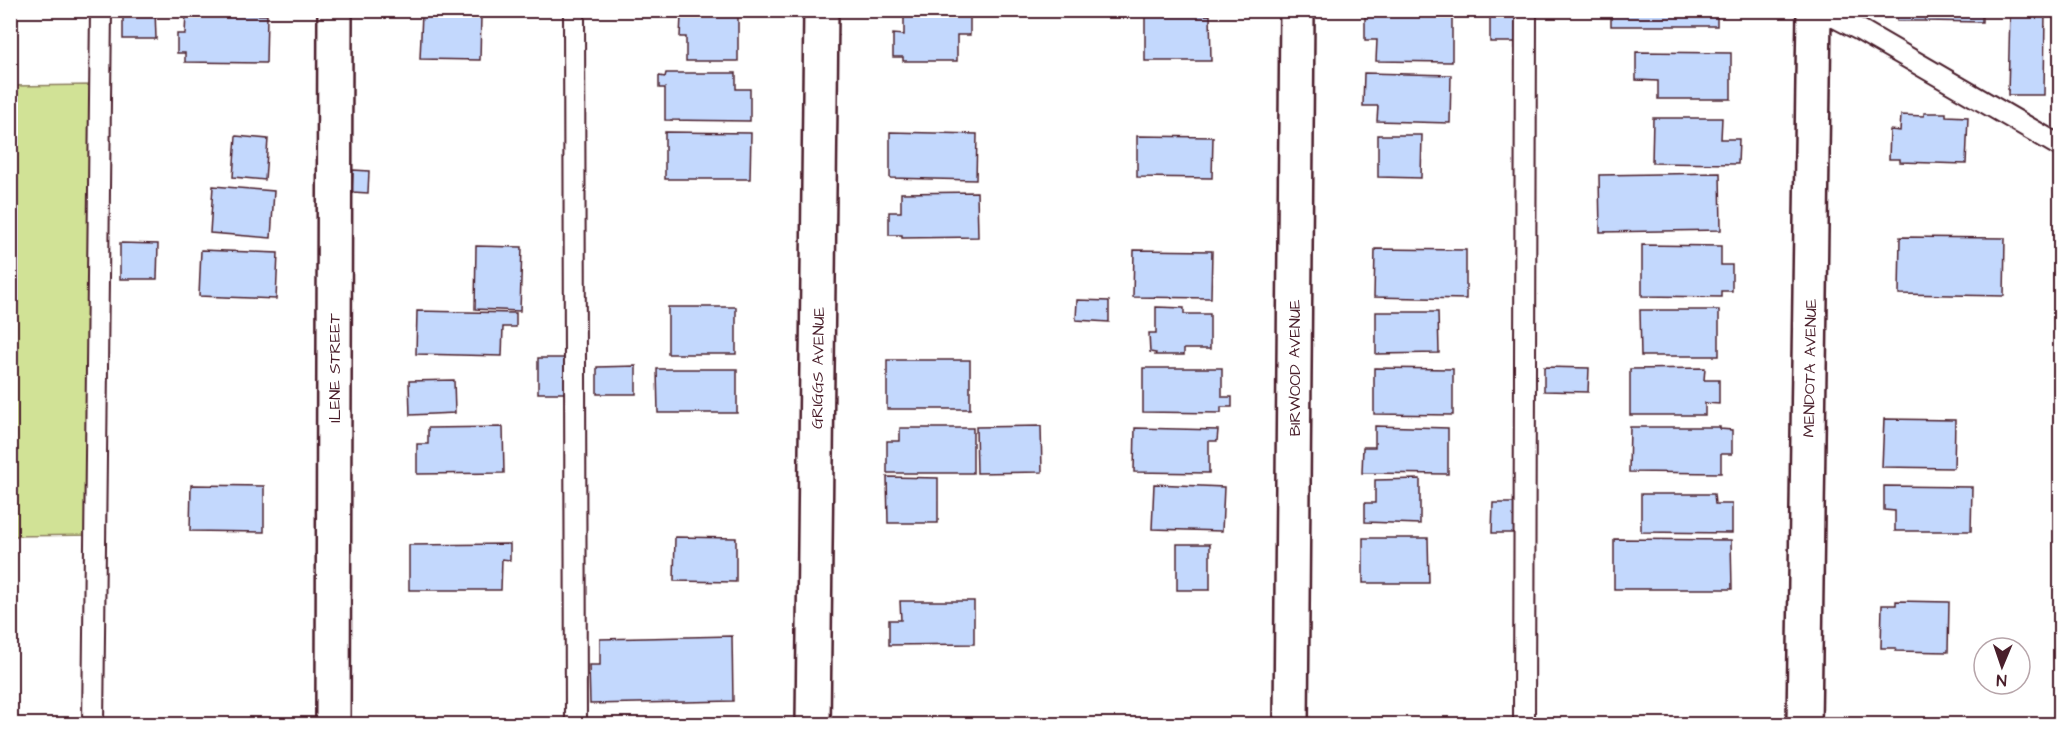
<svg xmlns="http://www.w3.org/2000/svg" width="2071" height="735" font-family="'Architects Daughter',sans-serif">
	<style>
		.green { fill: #d1e296; stroke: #8e8060; stroke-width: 1.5 }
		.building { fill: #c3d8fd; stroke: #4a1f2b; stroke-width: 1.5 }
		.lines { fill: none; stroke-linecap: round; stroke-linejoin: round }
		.lane-casing { stroke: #4a1f2b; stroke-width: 24 }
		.street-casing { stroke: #4a1f2b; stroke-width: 38 }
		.lane { stroke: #fff; stroke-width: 20 }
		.street { stroke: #fff; stroke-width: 33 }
		.labels { text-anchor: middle; stroke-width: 6; stroke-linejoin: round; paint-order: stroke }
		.street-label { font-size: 16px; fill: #4a1f2b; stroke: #fff }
	</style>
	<rect width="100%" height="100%" fill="#fff"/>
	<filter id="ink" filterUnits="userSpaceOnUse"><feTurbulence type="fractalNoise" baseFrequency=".0167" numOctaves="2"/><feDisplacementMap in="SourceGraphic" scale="12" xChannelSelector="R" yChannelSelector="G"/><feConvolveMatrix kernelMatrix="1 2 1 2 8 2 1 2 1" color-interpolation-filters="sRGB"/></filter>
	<g filter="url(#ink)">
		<path class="green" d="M 95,85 L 97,535 L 11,536 L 10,86 Z"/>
		<path class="building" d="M 123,10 L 155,10 L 156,39 L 123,39 Z
			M 1490,10 L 1523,10 L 1524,42 L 1490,42 Z
			M 1611,10 L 1717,10 L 1717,26 L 1611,26 Z
			M 1898,10 L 1925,10 L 1925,21 L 1897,21 Z
			M 1925,10 L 1982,10 L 1982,22 L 1925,21 Z
			M 2010,10 L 2045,10 L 2044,95 L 2008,95 Z
			M 186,13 L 267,15 L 266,63 L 185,62 L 185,53 L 177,53 L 177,34 L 185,34 Z
			M 422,13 L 481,15 L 480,60 L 420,59 Z
			M 1210,15 L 1211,61 L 1145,61 L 1145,16 Z
			M 1365,15 L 1452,16 L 1452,62 L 1376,61 L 1377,40 L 1365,40 Z
			M 681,16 L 738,16 L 738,61 L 686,61 L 686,37 L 680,37 Z
			M 904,16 L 970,17 L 970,35 L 957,35 L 957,61 L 903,61 L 903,57 L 893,57 L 893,34 L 904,35 Z
			M 1636,52 L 1731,53 L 1731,99 L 1658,99 L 1658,81 L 1636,80 Z
			M 666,73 L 736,73 L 736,89 L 750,89 L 750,121 L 665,120 L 665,88 L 659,88 L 659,76 L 665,77 Z
			M 1364,73 L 1451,75 L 1450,123 L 1377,121 L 1378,106 L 1363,106 Z
			M 1924,113 L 1946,113 L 1946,116 L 1968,117 L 1966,164 L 1900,162 L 1900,159 L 1889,159 L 1890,130 L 1900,131 L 1901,115 L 1924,116 Z
			M 1653,118 L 1722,118 L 1721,139 L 1739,139 L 1738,164 L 1652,163 Z
			M 665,132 L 751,133 L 750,179 L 665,179 Z
			M 890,132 L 977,134 L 976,180 L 890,178 Z
			M 1378,135 L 1422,135 L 1421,178 L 1378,177 Z
			M 236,136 L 268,139 L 265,180 L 233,177 Z
			M 1137,136 L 1213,137 L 1212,178 L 1137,177 Z
			M 353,170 L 369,171 L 368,193 L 352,192 Z
			M 1720,173 L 1721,230 L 1600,232 L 1599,175 Z
			M 213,186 L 274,191 L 271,238 L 210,233 Z
			M 977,192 L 978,237 L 902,238 L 902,235 L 889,235 L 889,212 L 901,212 L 901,193 Z
			M 1900,237 L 2005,238 L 2004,296 L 1899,294 Z
			M 120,243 L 158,244 L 157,279 L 120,279 Z
			M 1642,245 L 1721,246 L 1721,265 L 1732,265 L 1732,291 L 1721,291 L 1721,297 L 1642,296 Z
			M 476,246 L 522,247 L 520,311 L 475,309 Z
			M 1375,249 L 1466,250 L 1466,299 L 1374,297 Z
			M 201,250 L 278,253 L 276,299 L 199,296 Z
			M 1134,250 L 1212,251 L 1211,298 L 1133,297 Z
			M 1077,300 L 1109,301 L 1109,322 L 1076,320 Z
			M 668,307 L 736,307 L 736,354 L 668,354 Z
			M 1156,307 L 1184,308 L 1184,314 L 1210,314 L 1210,349 L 1184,349 L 1184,355 L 1155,355 L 1156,353 L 1150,352 L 1149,333 L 1156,333 Z
			M 1640,310 L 1719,310 L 1719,356 L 1641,356 Z
			M 417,311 L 516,313 L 516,327 L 503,327 L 502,356 L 416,354 Z
			M 1376,312 L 1438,312 L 1439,353 L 1376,354 Z
			M 538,358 L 568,358 L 568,393 L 538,393 Z
			M 887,360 L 970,360 L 970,409 L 887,409 Z
			M 636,366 L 636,394 L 597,394 L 597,367 Z
			M 1544,367 L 1589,368 L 1588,392 L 1544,391 Z
			M 1143,368 L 1222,368 L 1222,397 L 1232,397 L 1232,407 L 1221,407 L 1221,413 L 1143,412 Z
			M 1374,368 L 1453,369 L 1453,415 L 1374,414 Z
			M 1705,368 L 1704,380 L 1719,380 L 1719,404 L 1705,403 L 1705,415 L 1630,415 L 1630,369 Z
			M 657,369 L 737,369 L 737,413 L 658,413 Z
			M 454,380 L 455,413 L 410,415 L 409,381 Z
			M 1884,419 L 1955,420 L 1954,468 L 1882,467 Z
			M 1041,426 L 1042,472 L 977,473 L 976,427 Z
			M 1375,426 L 1448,428 L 1448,474 L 1362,473 L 1363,447 L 1375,447 Z
			M 503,427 L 504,473 L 417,474 L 417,444 L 428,444 L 428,428 Z
			M 1630,427 L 1720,427 L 1720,429 L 1732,430 L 1732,454 L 1721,454 L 1721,473 L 1629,472 Z
			M 900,428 L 973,428 L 973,473 L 887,473 L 887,441 L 900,441 Z
			M 1135,428 L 1218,430 L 1217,441 L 1209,441 L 1209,473 L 1134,472 Z
			M 887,477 L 938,478 L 938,523 L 888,523 Z
			M 1420,479 L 1420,524 L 1365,522 L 1365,503 L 1375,503 L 1375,480 Z
			M 1154,484 L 1224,487 L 1222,531 L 1152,529 Z
			M 191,485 L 264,486 L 264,532 L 190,531 Z
			M 1884,486 L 1972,487 L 1971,531 L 1895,531 L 1895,511 L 1884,510 Z
			M 1641,494 L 1714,494 L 1715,504 L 1732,504 L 1732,533 L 1641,532 Z
			M 1493,503 L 1518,503 L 1517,533 L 1492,533 Z
			M 675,537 L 736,538 L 736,582 L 674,581 Z
			M 1363,538 L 1428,538 L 1429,583 L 1363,583 Z
			M 1614,539 L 1731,540 L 1732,589 L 1614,589 Z
			M 510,544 L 510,560 L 502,559 L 501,590 L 409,590 L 409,545 Z
			M 1177,544 L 1210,544 L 1210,590 L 1177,590 Z
			M 900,601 L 974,601 L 974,644 L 889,645 L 889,620 L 901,620 Z
			M 1896,601 L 1949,602 L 1948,652 L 1895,651 L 1896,648 L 1881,648 L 1882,605 L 1896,605 Z
			M 732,636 L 733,701 L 590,704 L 589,665 L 600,665 L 600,639 Z"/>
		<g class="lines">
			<defs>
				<path id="lane" d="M 574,10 L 576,724
					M 1821,10 L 1860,30 L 2060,146
					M 93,724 L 101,10
					M 1524,724 L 1526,10"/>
				<path id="street" d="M 333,724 L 335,10
					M 813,724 L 821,10
					M 1291,724 L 1297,10
					M 1804,724 L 1814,10"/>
			</defs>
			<use href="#lane" class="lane-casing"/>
			<use href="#street" class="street-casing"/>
			<use href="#lane" class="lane"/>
			<use href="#street" class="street"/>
		</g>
	</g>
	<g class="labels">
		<g class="street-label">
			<text transform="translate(334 368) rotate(-90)" y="6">ILENE STREET</text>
			<text transform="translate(817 368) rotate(-89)" y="6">GRIGGS AVENUE</text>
			<text transform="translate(1294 368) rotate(-90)" y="6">BIRWOOD AVENUE</text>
			<text transform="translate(1809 368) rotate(-89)" y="6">MENDOTA AVENUE</text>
		</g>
	</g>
	<rect width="2071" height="735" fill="none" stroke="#fff" stroke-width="36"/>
	<rect x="18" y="18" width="2035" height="699" fill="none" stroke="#4a1f2b" stroke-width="2" filter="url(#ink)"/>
	<g transform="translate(2002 666) rotate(182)"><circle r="28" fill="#ffffff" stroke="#b7a5aa" stroke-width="1.5"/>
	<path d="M0-4.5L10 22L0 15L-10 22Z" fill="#4a1f2b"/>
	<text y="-9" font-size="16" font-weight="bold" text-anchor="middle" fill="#4a1f2b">N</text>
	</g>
</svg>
